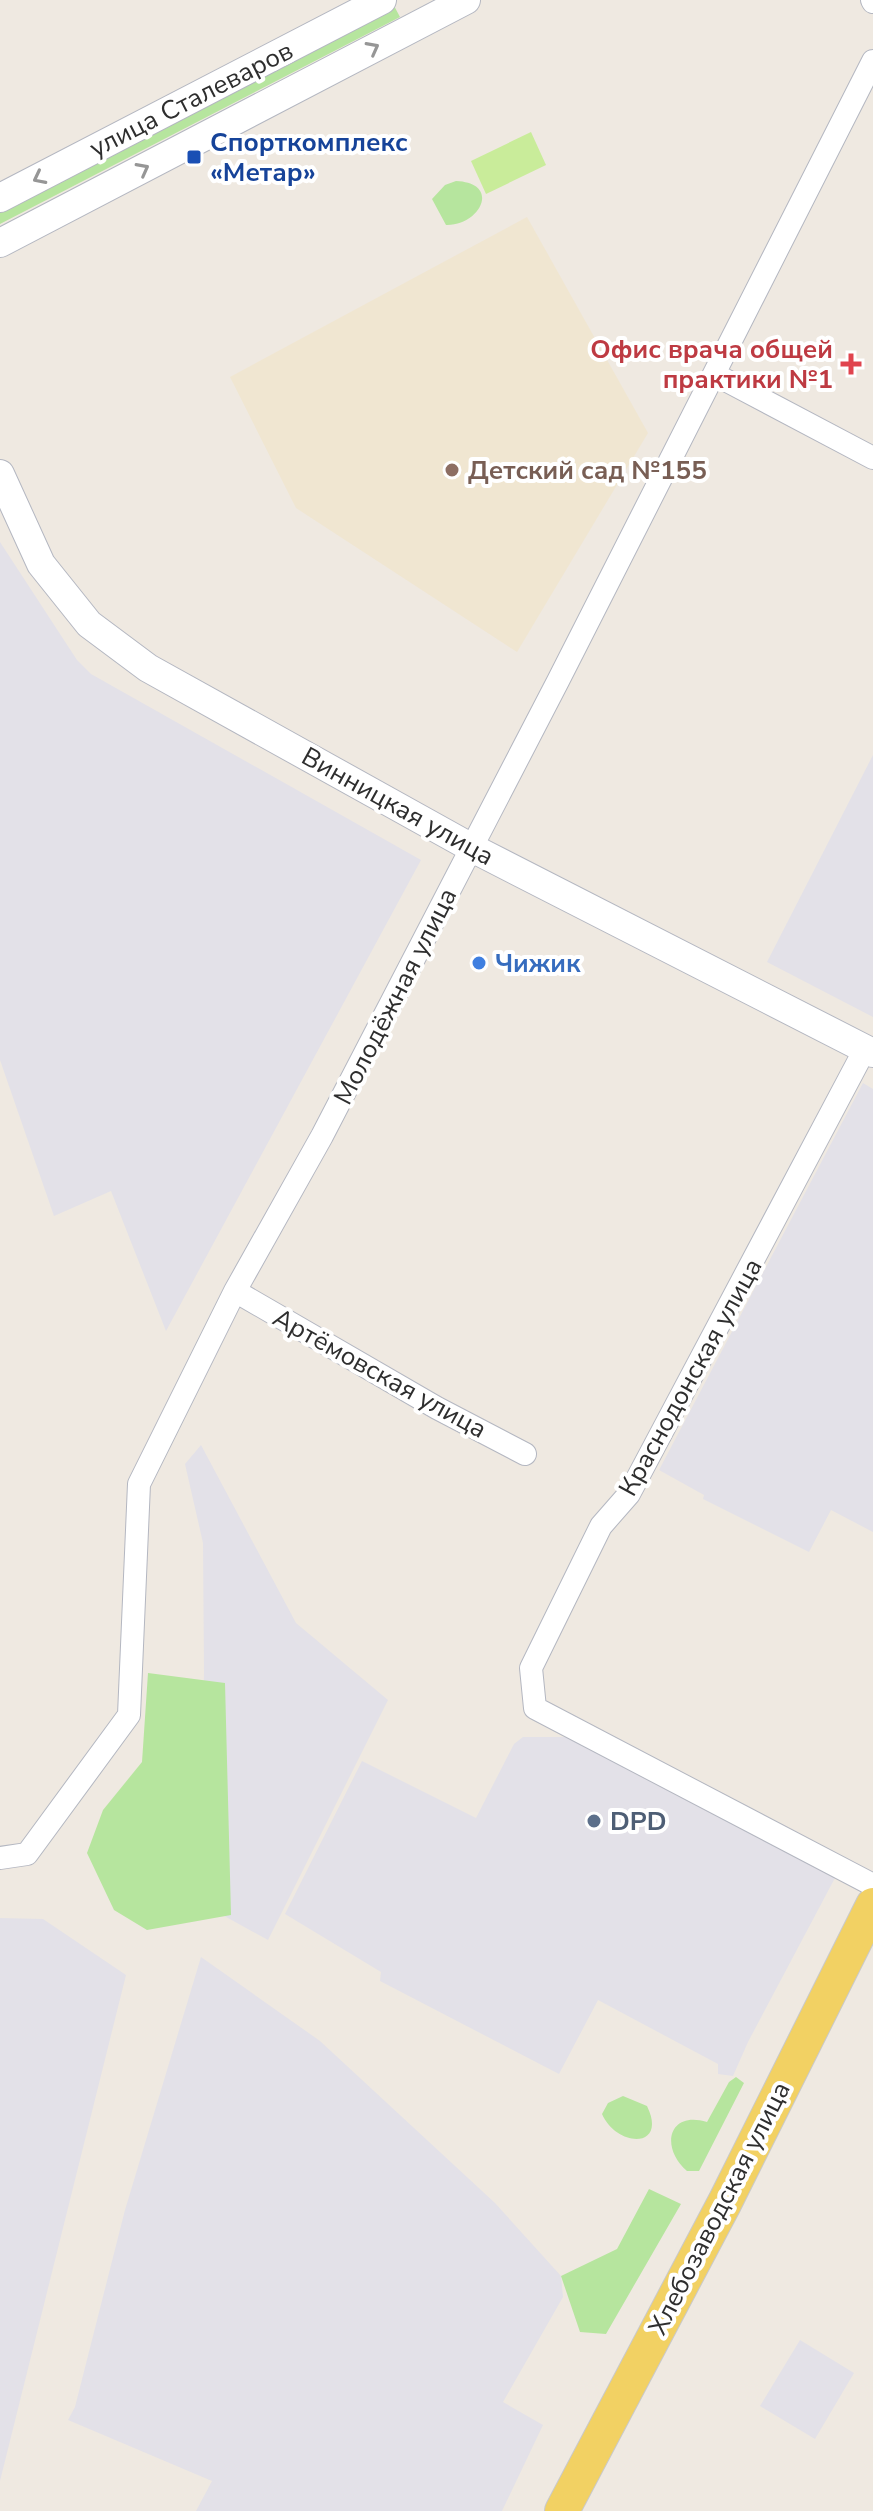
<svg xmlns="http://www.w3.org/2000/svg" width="873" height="2511" font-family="'Nunito Sans',sans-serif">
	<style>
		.industrial { fill: #e3e1e8 }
		.education { fill: #f0e6d1 }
		.green { fill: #b6e59e }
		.pitch { fill: #c9ec9a }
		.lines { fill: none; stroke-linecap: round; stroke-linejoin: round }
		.minor-casing { stroke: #b4b7c1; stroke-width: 24 }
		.tertiary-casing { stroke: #b4b7c1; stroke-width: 30 }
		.primary-casing { stroke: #c9c9c9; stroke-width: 36 }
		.minor { stroke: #fff; stroke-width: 22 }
		.tertiary { stroke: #fff; stroke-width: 28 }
		.primary { stroke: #f2d163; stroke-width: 34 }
		.oneway { stroke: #969696 }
		.transit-dot { fill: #1a4fb4; stroke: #fff; stroke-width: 3 }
		.health-dot { fill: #e0444e; stroke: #fff; stroke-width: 3 }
		.education-dot { fill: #8d6e63; stroke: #fff; stroke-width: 3 }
		.shop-dot { fill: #3f7fe0; stroke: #fff; stroke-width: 3 }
		.service-dot { fill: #5c6f8a; stroke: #fff; stroke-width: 3 }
		.labels { text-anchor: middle; stroke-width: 8; stroke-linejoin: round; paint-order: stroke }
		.street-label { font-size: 26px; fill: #2e2e2e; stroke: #fff }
		.transit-label { font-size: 26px; font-weight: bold; fill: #164399; stroke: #fff; text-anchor: start }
		.health-label { font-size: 26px; font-weight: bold; fill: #be3a42; stroke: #fff; text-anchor: end }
		.education-label { font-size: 26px; font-weight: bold; fill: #785e54; stroke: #fff; text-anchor: start }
		.shop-label { font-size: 26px; font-weight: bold; fill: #366cbe; stroke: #fff; text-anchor: start }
		.service-label { font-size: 26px; font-weight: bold; fill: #4e5e75; stroke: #fff; text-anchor: start }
	</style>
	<rect width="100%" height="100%" fill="#efe9e1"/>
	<path class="industrial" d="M 0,542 L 77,660 L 91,674 L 421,860 L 166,1331 L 111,1191 L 54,1216 L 0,1060 Z
		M 873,755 L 873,1017 L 767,962 Z
		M 863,1083 L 873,1089 L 873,1532 L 831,1510 L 809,1552 L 703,1499 L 704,1495 L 659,1470 Z
		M 201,1445 L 296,1623 L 388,1700 L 268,1940 L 199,1902 L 204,1673 L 203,1543 L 185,1464 Z
		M 523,1737 L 568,1737 L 836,1876 L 748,2042 L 733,2076 L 718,2074 L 718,2064 L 598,2000 L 559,2074 L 380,1981 L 381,1972 L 285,1914 L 362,1761 L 476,1818 L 514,1744 Z
		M 0,1918 L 43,1919 L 126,1975 L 0,2481 Z
		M 201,1957 L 320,2041 L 495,2203 L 561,2276 L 563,2297 L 503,2402 L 543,2425 L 502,2511 L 196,2511 L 212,2481 L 68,2420 L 75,2407 L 125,2210 Z
		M 800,2340 L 854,2373 L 815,2439 L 760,2406 Z"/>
	<path class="education" d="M 527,217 L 648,433 L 517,652 L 296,508 L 230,377 Z"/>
	<path class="green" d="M 392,2 L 400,17 L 0,224 L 0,204 Z
		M 456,181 C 502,183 480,226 446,225 L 432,199 L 445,185 Z
		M 148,1673 L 225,1683 L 231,1915 L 147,1930 L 114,1910 L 87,1853 L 103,1810 L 142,1762 Z
		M 736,2077 L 744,2083 L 699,2171 L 687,2171 C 660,2148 668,2110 707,2122 L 729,2082 Z
		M 623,2096 L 647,2106 C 668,2149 617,2148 602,2114 L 608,2103 Z
		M 649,2189 L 681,2204 L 606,2334 L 580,2332 L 561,2276 L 617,2249 Z"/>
	<path class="pitch" d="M 531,132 L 546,165 L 486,194 L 471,161 Z"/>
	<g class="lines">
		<defs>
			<path id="minor" d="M 872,0 L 873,2
				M 714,374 L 873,458
				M 865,1049 L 629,1494 L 601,1526 L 531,1668 L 535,1708 L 873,1885
				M 235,1291 L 437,1408 L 525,1454
				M 0,1858 L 27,1854 L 129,1715 L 139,1484 L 235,1291 L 322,1136 L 558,681 L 873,61"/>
			<path id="tertiary" d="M 0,198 L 382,0
				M 0,243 L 466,0
				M 0,474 L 41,564 L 89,624 L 148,668 L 472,848 L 873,1053"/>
			<path id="primary" d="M 562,2511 L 725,2202 L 873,1905"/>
		</defs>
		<use href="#minor" class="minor-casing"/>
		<use href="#tertiary" class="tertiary-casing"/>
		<use href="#primary" class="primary-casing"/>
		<use href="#minor" class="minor"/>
		<use href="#tertiary" class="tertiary"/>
		<use href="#primary" class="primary"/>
	</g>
	<defs><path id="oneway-chevron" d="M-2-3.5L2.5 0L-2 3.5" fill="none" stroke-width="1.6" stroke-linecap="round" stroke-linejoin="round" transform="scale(2)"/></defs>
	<g class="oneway">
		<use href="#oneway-chevron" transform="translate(373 48) rotate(-28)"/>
		<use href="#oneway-chevron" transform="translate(143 169) rotate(-28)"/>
		<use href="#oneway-chevron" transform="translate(39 178) rotate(153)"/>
	</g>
	<rect class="transit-dot" x="186" y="149" width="16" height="16" rx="4"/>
	<path class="health-dot" d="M847 352h8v8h8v8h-8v8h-8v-8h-8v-8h8z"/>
	<circle class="education-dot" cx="452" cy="470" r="8"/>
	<circle class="shop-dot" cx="479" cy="963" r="8"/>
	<circle class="service-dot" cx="594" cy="1821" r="8"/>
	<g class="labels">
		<g class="street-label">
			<text transform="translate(191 99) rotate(-27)" y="9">улица Сталеваров</text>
			<text transform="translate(398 806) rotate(29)" y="9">Винницкая улица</text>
			<text transform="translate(395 996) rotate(-63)" y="9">Молодёжная улица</text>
			<text transform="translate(380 1373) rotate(29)" y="9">Артёмовская улица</text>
			<text transform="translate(690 1377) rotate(-61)" y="9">Краснодонская улица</text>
			<text transform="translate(719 2208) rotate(-63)" y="9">Хлебозаводская улица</text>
		</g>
		<g class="transit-label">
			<text x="210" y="151">Спорткомплекс<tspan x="210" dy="30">«Метар»</tspan></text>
		</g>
		<g class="health-label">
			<text x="833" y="358">Офис врача общей<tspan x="833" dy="30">практики №1</tspan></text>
		</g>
		<g class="education-label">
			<text x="468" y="479">Детский сад №155</text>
		</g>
		<g class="shop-label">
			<text x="495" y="972">Чижик</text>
		</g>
		<g class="service-label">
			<text x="610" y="1830">DPD</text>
		</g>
	</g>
</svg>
